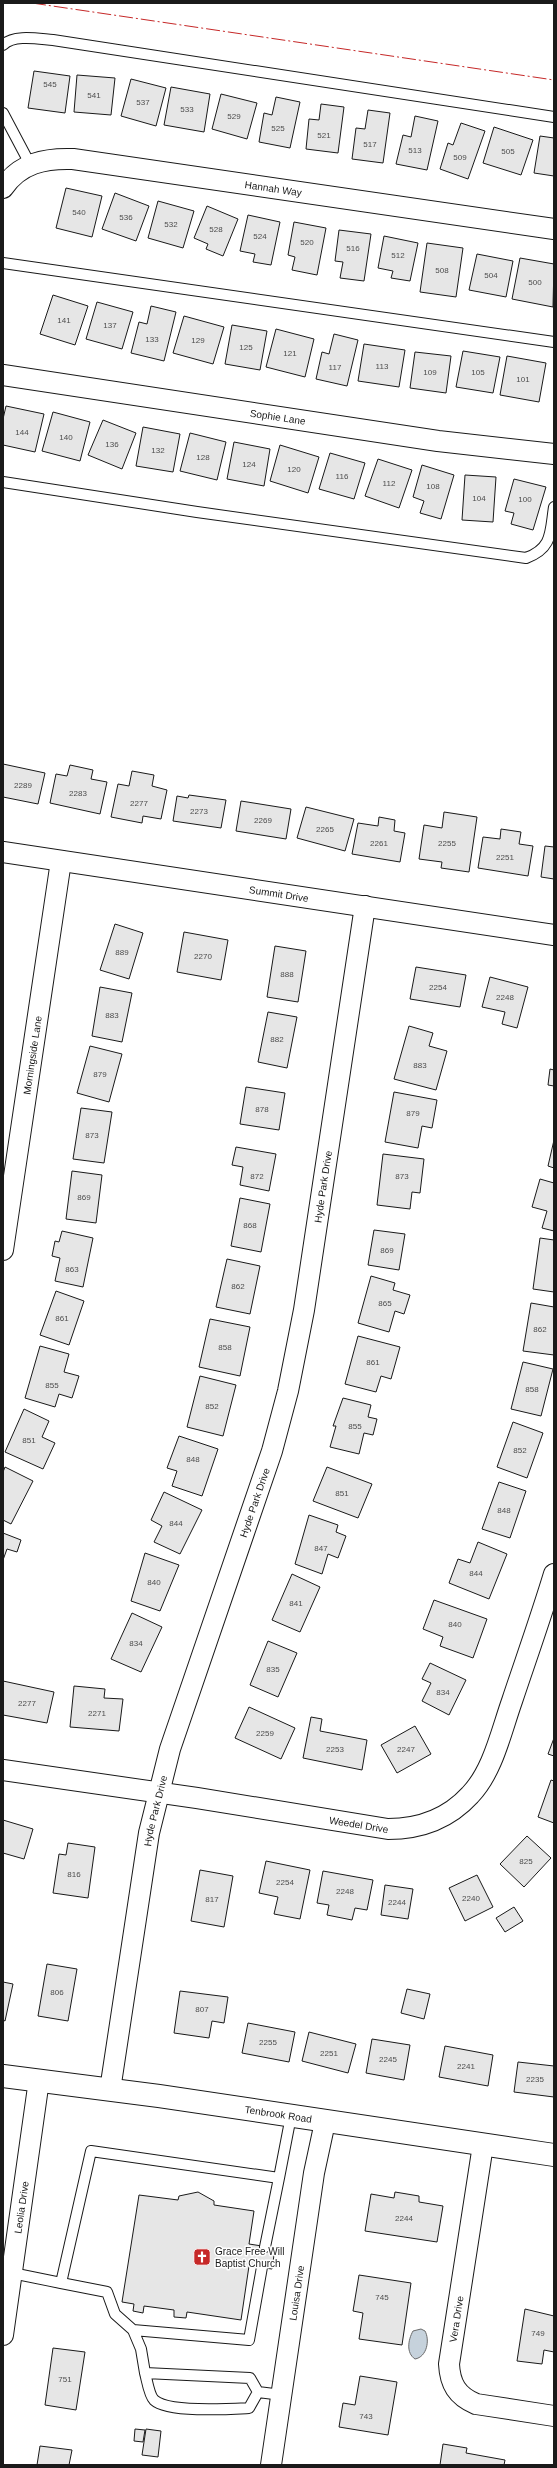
<svg xmlns="http://www.w3.org/2000/svg" width="557" height="2468" font-family="Arial,sans-serif">
	<style>
		.water { fill: #c6d2dc; stroke: #6a6a6a }
		.building { fill: #e6e6e6; stroke: #1a1a1a }
		.lines { fill: none; stroke-linecap: round; stroke-linejoin: round }
		.lane-casing { stroke: #1a1a1a; stroke-width: 12 }
		.street-casing { stroke: #1a1a1a; stroke-width: 22 }
		.secondary-casing { stroke: #1a1a1a; stroke-width: 24 }
		.lane { stroke: #fff; stroke-width: 10 }
		.street { stroke: #fff; stroke-width: 20 }
		.secondary { stroke: #fff; stroke-width: 22 }
		.power { stroke: #c62828; stroke-width: 1; stroke-dasharray: 14 3 2 3; stroke-linecap: butt }
		.labels { text-anchor: middle; stroke-width: 3; stroke-linejoin: round; paint-order: stroke }
		.number-label { font-size: 8px; fill: #4d4d4d }
		.street-label { font-size: 10px; fill: #1a1a1a; stroke: #fff }
		.poi-label { font-size: 10px; fill: #1a1a1a; stroke: #fff; text-anchor: start }
	</style>
	<rect width="100%" height="100%" fill="#fff"/>
	<path class="water" d="M 421,2329 L 425,2331 C 430,2340 427,2357 415,2359 C 406,2353 408,2340 413,2331 Z"/>
	<path class="building" d="M 34,71 L 70,76 L 65,113 L 28,108 Z
		M 77,75 L 115,78 L 111,115 L 74,112 Z
		M 131,79 L 166,88 L 156,126 L 121,116 Z
		M 171,87 L 210,94 L 204,132 L 164,125 Z
		M 221,94 L 257,103 L 247,139 L 212,129 Z
		M 276,97 L 300,102 L 290,148 L 259,142 L 264,113 L 272,115 Z
		M 321,104 L 344,107 L 338,153 L 306,149 L 309,119 L 319,120 Z
		M 368,110 L 390,113 L 383,163 L 352,159 L 356,128 L 365,129 Z
		M 415,116 L 438,121 L 427,170 L 396,164 L 403,135 L 411,137 Z
		M 461,123 L 485,131 L 468,179 L 440,169 L 448,143 L 453,145 Z
		M 494,127 L 533,140 L 521,175 L 483,163 Z
		M 540,136 L 554,138 L 554,176 L 534,173 Z
		M 66,188 L 102,196 L 92,237 L 56,228 Z
		M 115,193 L 149,206 L 136,241 L 102,229 Z
		M 158,201 L 194,211 L 183,248 L 148,238 Z
		M 207,206 L 238,219 L 223,256 L 206,249 L 208,244 L 194,238 Z
		M 248,215 L 280,222 L 271,265 L 253,262 L 255,254 L 240,251 Z
		M 294,222 L 326,228 L 317,275 L 292,270 L 295,257 L 288,255 Z
		M 339,230 L 371,234 L 364,281 L 340,278 L 343,262 L 335,261 Z
		M 384,236 L 418,243 L 410,281 L 391,278 L 393,271 L 378,268 Z
		M 427,243 L 463,248 L 456,297 L 420,292 Z
		M 477,254 L 513,261 L 506,297 L 469,290 Z
		M 520,258 L 554,264 L 553,307 L 512,299 Z
		M 53,295 L 88,306 L 75,345 L 40,334 Z
		M 97,302 L 133,312 L 122,349 L 86,339 Z
		M 151,306 L 176,312 L 164,361 L 131,353 L 139,322 L 147,324 Z
		M 184,316 L 224,327 L 213,364 L 173,353 Z
		M 232,325 L 267,331 L 260,370 L 225,364 Z
		M 276,329 L 314,339 L 305,377 L 266,367 Z
		M 334,334 L 358,340 L 347,386 L 316,379 L 322,352 L 329,354 Z
		M 364,344 L 405,350 L 399,387 L 358,381 Z
		M 463,351 L 500,357 L 493,393 L 456,387 Z
		M 415,352 L 451,356 L 446,393 L 410,388 Z
		M 507,356 L 546,363 L 539,402 L 500,395 Z
		M 6,406 L 44,414 L 35,452 L 3,445 L 3,419 Z
		M 53,412 L 90,422 L 80,461 L 42,451 Z
		M 103,420 L 136,433 L 122,469 L 88,455 Z
		M 143,427 L 180,434 L 173,472 L 136,466 Z
		M 190,433 L 226,442 L 217,480 L 180,471 Z
		M 234,442 L 270,449 L 264,486 L 227,479 Z
		M 280,445 L 319,457 L 308,493 L 270,481 Z
		M 330,453 L 365,463 L 354,499 L 319,489 Z
		M 378,459 L 412,470 L 399,508 L 365,496 Z
		M 422,465 L 454,475 L 441,519 L 420,513 L 424,501 L 413,497 Z
		M 465,475 L 496,477 L 493,522 L 462,520 Z
		M 514,479 L 546,487 L 533,530 L 511,524 L 514,513 L 505,511 Z
		M 3,764 L 45,773 L 38,804 L 3,797 Z
		M 70,765 L 93,770 L 91,779 L 107,782 L 100,814 L 50,803 L 56,774 L 67,776 Z
		M 132,771 L 154,775 L 152,786 L 167,790 L 161,819 L 143,816 L 142,823 L 111,817 L 118,784 L 129,786 Z
		M 189,795 L 226,800 L 221,828 L 173,821 L 177,796 L 188,798 Z
		M 241,801 L 291,809 L 286,839 L 236,831 Z
		M 306,807 L 354,819 L 345,851 L 297,838 Z
		M 444,812 L 477,817 L 469,872 L 441,868 L 442,862 L 419,859 L 424,825 L 442,828 Z
		M 379,817 L 395,820 L 394,831 L 405,833 L 400,862 L 352,854 L 358,823 L 378,826 Z
		M 501,829 L 521,832 L 519,844 L 533,846 L 528,876 L 478,868 L 483,837 L 500,839 Z
		M 545,846 L 554,847 L 554,879 L 541,877 Z
		M 115,924 L 143,933 L 129,979 L 100,970 Z
		M 184,932 L 228,940 L 221,980 L 177,972 Z
		M 275,946 L 306,951 L 298,1002 L 267,997 Z
		M 416,967 L 466,975 L 460,1007 L 410,999 Z
		M 490,977 L 528,987 L 517,1028 L 502,1024 L 505,1012 L 482,1007 Z
		M 100,987 L 132,993 L 122,1042 L 92,1036 Z
		M 268,1012 L 297,1017 L 287,1068 L 258,1062 Z
		M 409,1026 L 433,1033 L 429,1046 L 447,1051 L 436,1090 L 394,1079 Z
		M 90,1046 L 122,1054 L 109,1102 L 77,1093 Z
		M 550,1069 L 554,1070 L 554,1086 L 548,1085 Z
		M 246,1087 L 285,1093 L 279,1130 L 240,1124 Z
		M 394,1092 L 437,1100 L 432,1128 L 422,1126 L 418,1148 L 385,1142 Z
		M 81,1108 L 112,1112 L 104,1163 L 73,1159 Z
		M 554,1140 L 554,1168 L 548,1166 Z
		M 236,1147 L 276,1154 L 269,1191 L 240,1185 L 243,1167 L 232,1165 Z
		M 383,1154 L 424,1159 L 420,1193 L 412,1192 L 410,1209 L 377,1205 Z
		M 72,1171 L 102,1175 L 96,1223 L 66,1219 Z
		M 540,1179 L 554,1183 L 554,1231 L 542,1228 L 547,1211 L 532,1207 Z
		M 240,1198 L 270,1204 L 261,1252 L 231,1246 Z
		M 374,1230 L 405,1234 L 399,1270 L 368,1265 Z
		M 62,1231 L 93,1238 L 83,1287 L 55,1281 L 60,1258 L 52,1256 L 55,1241 L 59,1242 Z
		M 540,1238 L 554,1240 L 554,1292 L 533,1289 Z
		M 227,1259 L 260,1266 L 250,1314 L 216,1307 Z
		M 371,1276 L 395,1283 L 393,1290 L 410,1295 L 404,1314 L 395,1311 L 389,1332 L 358,1323 Z
		M 56,1291 L 84,1301 L 69,1345 L 40,1335 Z
		M 531,1303 L 554,1307 L 554,1355 L 523,1351 Z
		M 210,1319 L 250,1327 L 240,1376 L 199,1367 Z
		M 358,1336 L 400,1347 L 391,1379 L 381,1376 L 376,1392 L 345,1384 Z
		M 40,1346 L 69,1354 L 64,1372 L 79,1376 L 72,1398 L 59,1394 L 55,1407 L 25,1398 Z
		M 523,1362 L 553,1369 L 541,1416 L 511,1409 Z
		M 200,1376 L 236,1385 L 223,1436 L 187,1427 Z
		M 343,1398 L 371,1405 L 368,1417 L 377,1419 L 373,1435 L 364,1433 L 359,1454 L 330,1447 L 336,1426 L 333,1426 Z
		M 24,1409 L 49,1421 L 42,1437 L 55,1443 L 43,1469 L 5,1452 Z
		M 513,1422 L 543,1433 L 527,1478 L 497,1467 Z
		M 179,1436 L 218,1449 L 202,1496 L 172,1486 L 177,1471 L 167,1468 Z
		M 5,1467 L 33,1481 L 11,1524 L 3,1520 L 3,1472 Z
		M 327,1467 L 372,1484 L 358,1518 L 313,1501 Z
		M 499,1482 L 526,1491 L 510,1538 L 482,1529 Z
		M 164,1492 L 202,1510 L 180,1554 L 154,1542 L 162,1526 L 151,1520 Z
		M 309,1515 L 338,1525 L 336,1532 L 346,1536 L 338,1558 L 328,1554 L 322,1574 L 295,1564 Z
		M 3,1533 L 21,1540 L 17,1552 L 7,1549 L 3,1560 Z
		M 478,1542 L 507,1554 L 489,1599 L 449,1583 L 458,1559 L 470,1563 Z
		M 145,1553 L 179,1565 L 160,1611 L 131,1601 Z
		M 292,1574 L 320,1587 L 300,1632 L 272,1620 Z
		M 434,1600 L 487,1619 L 473,1658 L 440,1646 L 443,1637 L 423,1629 Z
		M 132,1613 L 162,1627 L 141,1672 L 111,1659 Z
		M 268,1641 L 297,1653 L 278,1697 L 250,1685 Z
		M 430,1663 L 466,1680 L 449,1715 L 422,1701 L 431,1683 L 422,1679 Z
		M 3,1681 L 54,1692 L 47,1723 L 3,1715 Z
		M 74,1686 L 105,1689 L 104,1698 L 123,1699 L 119,1731 L 70,1727 Z
		M 249,1707 L 295,1728 L 281,1759 L 235,1738 Z
		M 311,1717 L 322,1719 L 320,1731 L 367,1740 L 362,1770 L 303,1758 Z
		M 415,1726 L 431,1754 L 397,1773 L 381,1745 Z
		M 554,1738 L 554,1756 L 548,1754 Z
		M 551,1780 L 554,1781 L 554,1823 L 538,1817 Z
		M 3,1820 L 33,1829 L 24,1859 L 3,1853 Z
		M 527,1836 L 551,1858 L 524,1887 L 500,1864 Z
		M 68,1843 L 95,1847 L 88,1898 L 53,1893 L 59,1854 L 66,1855 Z
		M 266,1861 L 310,1870 L 300,1919 L 274,1914 L 278,1897 L 259,1893 Z
		M 200,1870 L 233,1876 L 224,1927 L 191,1921 Z
		M 323,1871 L 373,1880 L 367,1910 L 355,1908 L 352,1920 L 327,1915 L 329,1905 L 317,1903 Z
		M 477,1875 L 493,1907 L 465,1921 L 449,1888 Z
		M 385,1885 L 413,1889 L 408,1919 L 381,1915 Z
		M 514,1907 L 523,1921 L 505,1932 L 496,1918 Z
		M 47,1964 L 77,1969 L 68,2021 L 38,2016 Z
		M 3,1982 L 13,1984 L 5,2021 L 3,2020 Z
		M 407,1989 L 430,1994 L 424,2019 L 401,2013 Z
		M 180,1991 L 228,1997 L 224,2023 L 212,2021 L 209,2038 L 174,2033 Z
		M 248,2023 L 295,2032 L 289,2062 L 242,2053 Z
		M 309,2032 L 356,2044 L 348,2073 L 302,2061 Z
		M 372,2039 L 410,2045 L 404,2080 L 366,2073 Z
		M 445,2046 L 493,2055 L 488,2086 L 439,2077 Z
		M 518,2062 L 554,2066 L 554,2097 L 514,2092 Z
		M 198,2192 L 214,2201 L 214,2205 L 254,2211 L 249,2244 L 275,2248 L 272,2269 L 249,2266 L 241,2320 L 187,2312 L 186,2318 L 174,2317 L 174,2310 L 144,2306 L 143,2313 L 133,2311 L 134,2304 L 122,2302 L 139,2195 L 178,2200 L 179,2196 Z
		M 395,2192 L 419,2196 L 419,2202 L 443,2206 L 437,2242 L 365,2231 L 371,2194 L 394,2198 Z
		M 359,2275 L 411,2283 L 402,2345 L 359,2339 L 363,2313 L 353,2311 Z
		M 525,2309 L 554,2316 L 554,2352 L 544,2350 L 542,2364 L 517,2361 Z
		M 53,2348 L 85,2352 L 76,2410 L 45,2405 Z
		M 360,2376 L 397,2382 L 388,2435 L 339,2427 L 343,2403 L 355,2405 Z
		M 135,2429 L 145,2430 L 143,2442 L 134,2441 Z
		M 146,2429 L 161,2431 L 158,2457 L 142,2455 Z
		M 443,2444 L 467,2448 L 466,2453 L 505,2460 L 504,2465 L 440,2465 Z
		M 40,2446 L 72,2450 L 69,2465 L 37,2465 Z"/>
	<g class="lines">
		<defs>
			<path id="lane" d="M 3,45 C 14,34 39,39 53,40 L 554,117
				M 3,113 L 30,164
				M 3,263 L 554,342
				M 3,482 L 197,512 L 526,558 C 553,548 550,532 554,507
				M 265,2247 L 279,2178
				M 12,2273 L 61,2283
				M 133,2330 L 249,2340 L 262,2267
				M 145,2373 C 147,2380 149,2395 154,2400 C 168,2413 230,2409 249,2408 L 258,2392 L 250,2378 L 145,2373 L 141,2349 L 133,2330 L 115,2314 L 107,2292 L 61,2283 L 91,2151 L 279,2178 L 291,2116
				M 258,2392 L 282,2395"/>
			<g id="street">
				<path id="s1" d="M 3,188 C 20,163 45,158 73,159 L 554,229"/>
				<path id="s2" d="M 3,375 L 438,441 L 554,454"/>
				<path id="s3" d="M 3,852 L 554,935"/>
				<path id="s4" d="M 3,1250 L 61,861"/>
				<path id="s5" d="M 3,1770 L 197,1798 L 388,1829 C 419,1829 448,1819 470,1795 C 493,1771 501,1732 512,1701 C 526,1659 541,1617 554,1574"/>
				<path id="s6" d="M 110,2090 L 149,1833 L 170,1749 L 272,1451 L 288,1391 L 304,1310 L 365,906"/>
				<path d="M 483,2145 L 449,2364 C 450,2384 457,2396 476,2404 L 554,2416"/>
				<path id="s7" d="M 3,2335 L 39,2080"/>
				<path id="s8" d="M 271,2465 L 314,2173 L 325,2122"/>
			</g>
			<g id="secondary">
				<path id="s9" d="M 3,2076 L 159,2096 L 554,2155"/>
			</g>
		</defs>
		<use href="#lane" class="lane-casing"/>
		<use href="#street" class="street-casing"/>
		<use href="#secondary" class="secondary-casing"/>
		<use href="#lane" class="lane"/>
		<use href="#street" class="street"/>
		<use href="#secondary" class="secondary"/>
		<path class="power" d="M 32,3 L 554,80"/>
	</g>
	<defs>
		<symbol id="church-square" viewBox="-11 -11 22 22"><rect x="-9" y="-9" width="18" height="18" rx="4" fill="#c62828" stroke="#fff"/><path d="M-1.2-6h2.4v3.5h3.3v2.4h-3.3V6h-2.4V-.1h-3.3v-2.4h3.3Z" fill="#fff"/></symbol>
	</defs>
	<g fill-rule="evenodd">
		<use href="#church-square" x="192" y="2247" width="20" height="20"/>
	</g>
	<g class="labels">
		<g class="number-label">
			<text x="50" y="87">545</text>
			<text x="94" y="98">541</text>
			<text x="143" y="105">537</text>
			<text x="187" y="112">533</text>
			<text x="234" y="119">529</text>
			<text x="278" y="131">525</text>
			<text x="324" y="138">521</text>
			<text x="370" y="147">517</text>
			<text x="415" y="153">513</text>
			<text x="508" y="154">505</text>
			<text x="460" y="160">509</text>
			<text x="79" y="215">540</text>
			<text x="126" y="220">536</text>
			<text x="171" y="227">532</text>
			<text x="216" y="232">528</text>
			<text x="260" y="239">524</text>
			<text x="307" y="245">520</text>
			<text x="353" y="251">516</text>
			<text x="398" y="258">512</text>
			<text x="442" y="273">508</text>
			<text x="491" y="278">504</text>
			<text x="535" y="285">500</text>
			<text x="64" y="323">141</text>
			<text x="110" y="328">137</text>
			<text x="152" y="342">133</text>
			<text x="198" y="343">129</text>
			<text x="246" y="350">125</text>
			<text x="290" y="356">121</text>
			<text x="382" y="369">113</text>
			<text x="335" y="370">117</text>
			<text x="430" y="375">109</text>
			<text x="478" y="375">105</text>
			<text x="523" y="382">101</text>
			<text x="22" y="435">144</text>
			<text x="66" y="440">140</text>
			<text x="112" y="447">136</text>
			<text x="158" y="453">132</text>
			<text x="203" y="460">128</text>
			<text x="249" y="467">124</text>
			<text x="294" y="472">120</text>
			<text x="342" y="479">116</text>
			<text x="389" y="486">112</text>
			<text x="433" y="489">108</text>
			<text x="479" y="501">104</text>
			<text x="525" y="502">100</text>
			<text x="23" y="788">2289</text>
			<text x="78" y="796">2283</text>
			<text x="139" y="806">2277</text>
			<text x="199" y="814">2273</text>
			<text x="263" y="823">2269</text>
			<text x="325" y="832">2265</text>
			<text x="379" y="846">2261</text>
			<text x="447" y="846">2255</text>
			<text x="505" y="860">2251</text>
			<text x="122" y="955">889</text>
			<text x="203" y="959">2270</text>
			<text x="287" y="977">888</text>
			<text x="438" y="990">2254</text>
			<text x="505" y="1000">2248</text>
			<text x="112" y="1018">883</text>
			<text x="277" y="1042">882</text>
			<text x="420" y="1068">883</text>
			<text x="100" y="1077">879</text>
			<text x="262" y="1112">878</text>
			<text x="413" y="1116">879</text>
			<text x="92" y="1138">873</text>
			<text x="257" y="1179">872</text>
			<text x="402" y="1179">873</text>
			<text x="84" y="1200">869</text>
			<text x="250" y="1228">868</text>
			<text x="387" y="1253">869</text>
			<text x="72" y="1272">863</text>
			<text x="238" y="1289">862</text>
			<text x="385" y="1306">865</text>
			<text x="62" y="1321">861</text>
			<text x="540" y="1332">862</text>
			<text x="225" y="1350">858</text>
			<text x="373" y="1365">861</text>
			<text x="52" y="1388">855</text>
			<text x="532" y="1392">858</text>
			<text x="212" y="1409">852</text>
			<text x="355" y="1429">855</text>
			<text x="29" y="1443">851</text>
			<text x="520" y="1453">852</text>
			<text x="193" y="1462">848</text>
			<text x="342" y="1496">851</text>
			<text x="504" y="1513">848</text>
			<text x="176" y="1526">844</text>
			<text x="321" y="1551">847</text>
			<text x="476" y="1576">844</text>
			<text x="154" y="1585">840</text>
			<text x="296" y="1606">841</text>
			<text x="455" y="1627">840</text>
			<text x="136" y="1646">834</text>
			<text x="273" y="1672">835</text>
			<text x="443" y="1695">834</text>
			<text x="27" y="1706">2277</text>
			<text x="97" y="1716">2271</text>
			<text x="265" y="1736">2259</text>
			<text x="335" y="1752">2253</text>
			<text x="406" y="1752">2247</text>
			<text x="526" y="1864">825</text>
			<text x="74" y="1877">816</text>
			<text x="285" y="1885">2254</text>
			<text x="345" y="1894">2248</text>
			<text x="471" y="1901">2240</text>
			<text x="212" y="1902">817</text>
			<text x="397" y="1905">2244</text>
			<text x="57" y="1995">806</text>
			<text x="202" y="2012">807</text>
			<text x="268" y="2045">2255</text>
			<text x="329" y="2056">2251</text>
			<text x="388" y="2062">2245</text>
			<text x="466" y="2069">2241</text>
			<text x="535" y="2082">2235</text>
			<text x="404" y="2221">2244</text>
			<text x="382" y="2300">745</text>
			<text x="538" y="2336">749</text>
			<text x="65" y="2382">751</text>
			<text x="366" y="2419">743</text>
		</g>
		<g class="street-label">
			<text dy="4" stroke="none"><textPath href="#s1" startOffset="282">Hannah Way</textPath></text>
			<text dy="4" stroke="none"><textPath href="#s2" startOffset="278">Sophie Lane</textPath></text>
			<text dy="4" stroke="none"><textPath href="#s3" startOffset="279">Summit Drive</textPath></text>
			<text dy="4" stroke="none"><textPath href="#s4" startOffset="197">Morningside Lane</textPath></text>
			<text dy="4" stroke="none"><textPath href="#s6" startOffset="931">Hyde Park Drive</textPath></text>
			<text dy="4" stroke="none"><textPath href="#s6" startOffset="607">Hyde Park Drive</textPath></text>
			<text dy="4" stroke="none"><textPath href="#s6" startOffset="283">Hyde Park Drive</textPath></text>
			<text dy="4" stroke="none"><textPath href="#s5" startOffset="360">Weedel Drive</textPath></text>
			<text dy="4" stroke="none"><textPath href="#s9" startOffset="278">Tenbrook Road</textPath></text>
			<text dy="4" stroke="none"><textPath href="#s7" startOffset="129">Leolia Drive</textPath></text>
			<text dy="4" stroke="none"><textPath href="#s8" startOffset="174">Louisa Drive</textPath></text>
			<text transform="translate(456 2319) rotate(-81)" y="4">Vera Drive</text>
		</g>
		<g class="poi-label">
			<text x="215" y="2255">Grace Free Will<tspan x="215" dy="12">Baptist Church</tspan></text>
		</g>
	</g>
	<rect width="557" height="2468" fill="none" stroke="#1a1a1a" stroke-width="8"/>
</svg>
